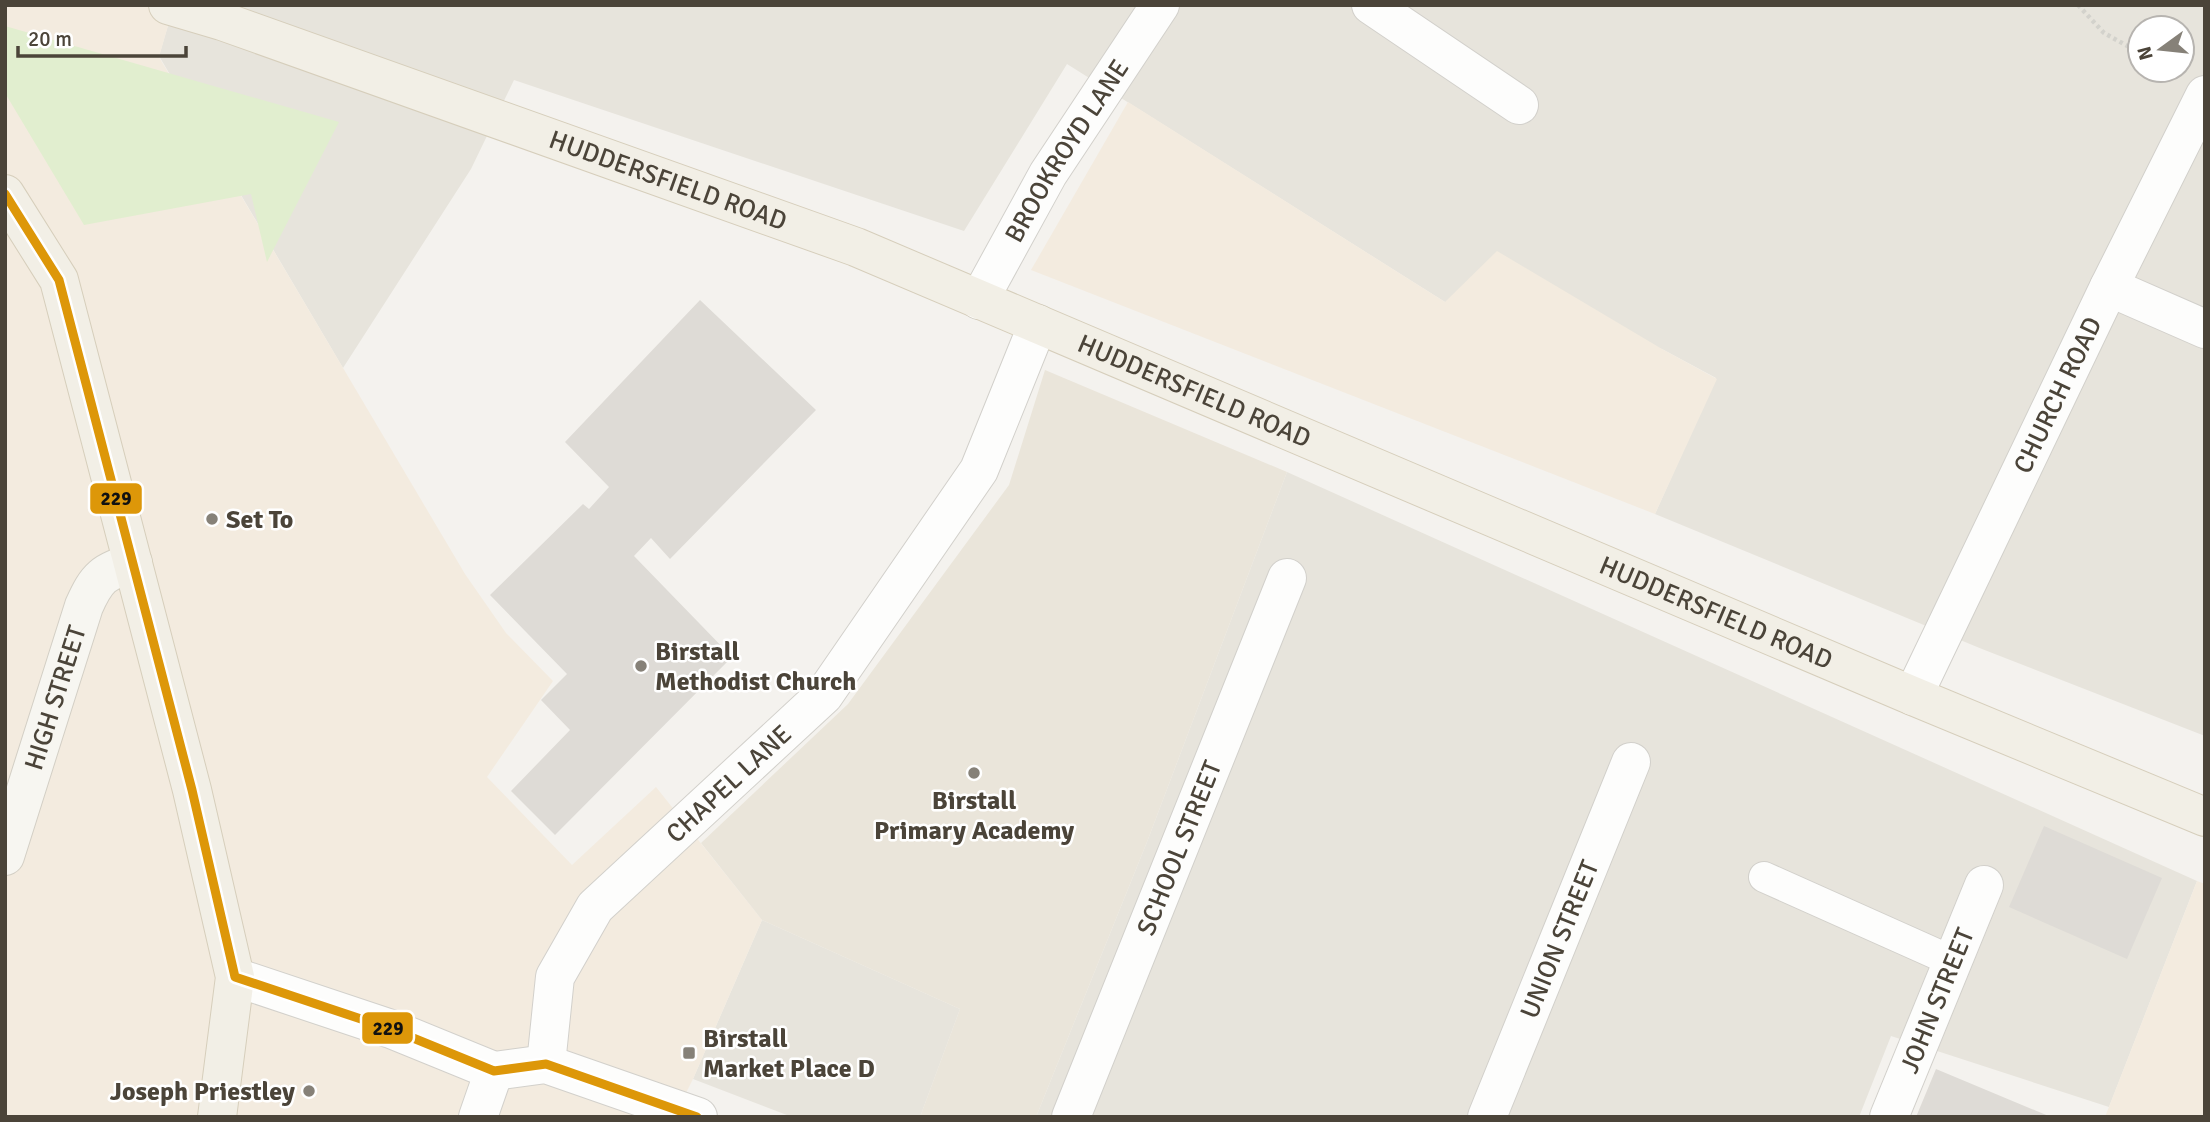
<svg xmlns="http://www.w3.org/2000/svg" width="2210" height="1122" font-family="Signika,sans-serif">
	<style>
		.residential { fill: #e7e4dc; fill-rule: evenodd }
		.commercial { fill: #f3ebdf }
		.education { fill: #eae5da }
		.green { fill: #e1eecf }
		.building { fill: #dedbd6 }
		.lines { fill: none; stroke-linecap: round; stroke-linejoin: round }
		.service-casing { stroke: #d2d0cb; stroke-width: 32 }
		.minor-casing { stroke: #d2d0cb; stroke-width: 40 }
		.tertiary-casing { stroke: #d2d0cb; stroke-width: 40 }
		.secondary-casing { stroke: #d3cfc5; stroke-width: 40 }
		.primary-casing { stroke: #d6cebb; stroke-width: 40 }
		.path { stroke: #d3d2cc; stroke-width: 4.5; stroke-dasharray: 3.5 3.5; stroke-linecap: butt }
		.service { stroke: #fdfdfc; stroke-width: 30 }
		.minor { stroke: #fdfdfc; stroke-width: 38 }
		.tertiary { stroke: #fdfdfc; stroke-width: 38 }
		.secondary { stroke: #f7f6f1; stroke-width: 38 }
		.primary { stroke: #f2efe6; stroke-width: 38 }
		.bus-1-casing { stroke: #fff; stroke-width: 14 }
		.bus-1 { stroke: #dd9709; stroke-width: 9 }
		.poi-dot { fill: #868178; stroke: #fff; stroke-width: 2.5 }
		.labels { text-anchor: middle; stroke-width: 5; stroke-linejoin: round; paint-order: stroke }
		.street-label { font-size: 26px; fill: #4b4439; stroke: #fff }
		.poi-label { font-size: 26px; font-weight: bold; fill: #4b4439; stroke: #fff; text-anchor: start }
		.line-badge { stroke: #fff; stroke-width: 2.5 }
		.pale-badge-label { font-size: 19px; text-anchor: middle; font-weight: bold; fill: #111 }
	</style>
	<rect width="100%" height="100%" fill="#f4f2ee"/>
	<path class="residential" d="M 174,5 L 2205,5 L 2205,736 L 1982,649 L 1655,514 L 1716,378 L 1662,349 L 1445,302 L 1067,64 L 964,231 L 514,80 L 471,169 L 343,368 L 159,56 ZM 2140,28 L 2182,28 L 2182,70 L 2140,70 Z
		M 1287,472 L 2197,881 L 2109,1107 L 1891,1036 L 1859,1117 L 1036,1117 L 1147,842 Z
		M 762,920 L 960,1009 L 920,1117 L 792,1117 L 693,1079 Z"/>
	<path class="commercial" d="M 5,5 L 174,5 L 159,57 L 465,574 L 506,633 L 553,681 L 487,777 L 572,865 L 656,787 L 762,920 L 693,1079 L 674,1117 L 5,1117 Z
		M 1128,102 L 1445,302 L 1497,251 L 1662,349 L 1717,379 L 1655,514 L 1031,270 Z
		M 2197,881 L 2205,884 L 2205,1117 L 2105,1117 Z"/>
	<path class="education" d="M 1045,370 L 1287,472 L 1147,842 L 1036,1117 L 920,1117 L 960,1009 L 762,920 L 701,843 L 848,704 L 1009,485 Z"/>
	<path class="green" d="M 5,26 L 339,122 L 267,262 L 251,194 L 84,225 L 5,93 Z"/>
	<path class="building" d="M 700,300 L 816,410 L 670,559 L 651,538 L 634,556 L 732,657 L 555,835 L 511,791 L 570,730 L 541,700 L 567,674 L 490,595 L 583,504 L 589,509 L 609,487 L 565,442 Z
		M 2044,826 L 2162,878 L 2127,959 L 2009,907 Z
		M 1936,1069 L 2051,1117 L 1916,1117 Z"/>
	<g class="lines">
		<defs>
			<path id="service" d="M 1764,877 L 1952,961"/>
			<g id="minor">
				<path d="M 1371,5 L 1519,105"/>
				<path d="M 2109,287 L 2205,329"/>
				<path id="s1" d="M 979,300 L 1048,174 L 1160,5"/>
				<path id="s2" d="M 1913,696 L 2109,287 L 2205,95"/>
				<path id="s3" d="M 546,1064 L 555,977 L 595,907 L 824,695 L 979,470 L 1038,324"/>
				<path id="s4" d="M 1071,1117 L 1287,578"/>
				<path id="s5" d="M 1487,1117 L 1631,762"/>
				<path id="s6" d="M 1889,1117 L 1984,885"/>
			</g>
			<path id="tertiary" d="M 235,977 L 391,1029 L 494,1071 L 546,1064 L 698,1117
				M 478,1117 L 494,1071"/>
			<g id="secondary">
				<path id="s7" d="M 5,856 L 84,606 C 97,577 103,572 133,563"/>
			</g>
			<g id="primary">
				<path id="s8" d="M 168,5 L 222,21 L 856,247 L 1913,696 L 2205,817"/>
				<path d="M 5,194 L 59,280 L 192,790 L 235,977 L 217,1117"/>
			</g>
		</defs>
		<use href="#service" class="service-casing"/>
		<use href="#minor" class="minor-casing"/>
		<use href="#tertiary" class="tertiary-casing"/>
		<use href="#secondary" class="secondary-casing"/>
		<use href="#primary" class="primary-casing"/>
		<path class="path" d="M 2078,5 L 2104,33 L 2140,53"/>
		<use href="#service" class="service"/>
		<use href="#minor" class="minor"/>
		<use href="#tertiary" class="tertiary"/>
		<use href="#secondary" class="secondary"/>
		<use href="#primary" class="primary"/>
		<defs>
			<path id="bus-1" d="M 5,194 L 59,280 L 192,790 L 235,977 L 391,1029 L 494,1071 L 546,1064 L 697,1117"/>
		</defs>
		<use href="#bus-1" class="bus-1-casing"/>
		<use href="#bus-1" class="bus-1"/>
	</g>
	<g class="poi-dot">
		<circle cx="212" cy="519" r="7"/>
		<circle cx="641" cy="666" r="7"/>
		<circle cx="974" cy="773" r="7"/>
		<rect x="682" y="1046" width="14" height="14" rx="3.5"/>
		<circle cx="309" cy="1091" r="7"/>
	</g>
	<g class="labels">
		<g class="street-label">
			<text dy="9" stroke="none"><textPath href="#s1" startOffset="173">BROOKROYD LANE</textPath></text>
			<text dy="9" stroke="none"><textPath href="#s8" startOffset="530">HUDDERSFIELD ROAD</textPath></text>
			<text dy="9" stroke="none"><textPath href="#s8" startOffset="1097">HUDDERSFIELD ROAD</textPath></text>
			<text dy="9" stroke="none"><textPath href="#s2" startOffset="334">CHURCH ROAD</textPath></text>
			<text dy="9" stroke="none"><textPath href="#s8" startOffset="1664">HUDDERSFIELD ROAD</textPath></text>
			<text dy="9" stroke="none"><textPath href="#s7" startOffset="166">HIGH STREET</textPath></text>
			<text dy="9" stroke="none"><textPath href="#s3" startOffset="350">CHAPEL LANE</textPath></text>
			<text dy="9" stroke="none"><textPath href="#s4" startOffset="290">SCHOOL STREET</textPath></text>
			<text dy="9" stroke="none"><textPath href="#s5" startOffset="192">UNION STREET</textPath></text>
			<text dy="9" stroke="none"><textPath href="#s6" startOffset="126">JOHN STREET</textPath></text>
		</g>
		<g class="poi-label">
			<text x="226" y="528">Set To</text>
			<text x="655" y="660">Birstall<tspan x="655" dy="30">Methodist Church</tspan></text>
			<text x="974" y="809" text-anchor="middle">Birstall<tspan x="974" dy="30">Primary Academy</tspan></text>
			<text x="703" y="1047">Birstall<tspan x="703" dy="30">Market Place D</tspan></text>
			<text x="295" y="1100" text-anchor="end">Joseph Priestley</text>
		</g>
	</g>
	<g class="line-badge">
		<rect x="89" y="482" width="54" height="33" rx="7" fill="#dd9709"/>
		<rect x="361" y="1011" width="53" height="34" rx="7" fill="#dd9709"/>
	</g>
	<g class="pale-badge-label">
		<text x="116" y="505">229</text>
		<text x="388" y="1035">229</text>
	</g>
	<rect width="2210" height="1122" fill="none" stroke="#4b4439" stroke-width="14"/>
	<g transform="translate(2161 49) rotate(255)"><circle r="33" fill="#ffffff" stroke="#b7b4b0" stroke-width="2"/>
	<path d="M0-5L12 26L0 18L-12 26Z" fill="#868178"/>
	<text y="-10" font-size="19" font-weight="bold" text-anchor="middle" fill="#4b4439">N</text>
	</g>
	<path d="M18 46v10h168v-10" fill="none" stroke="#4b4439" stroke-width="3.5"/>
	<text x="28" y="46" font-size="21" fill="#4b4439" stroke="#ffffff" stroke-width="5" paint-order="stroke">20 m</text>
</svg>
